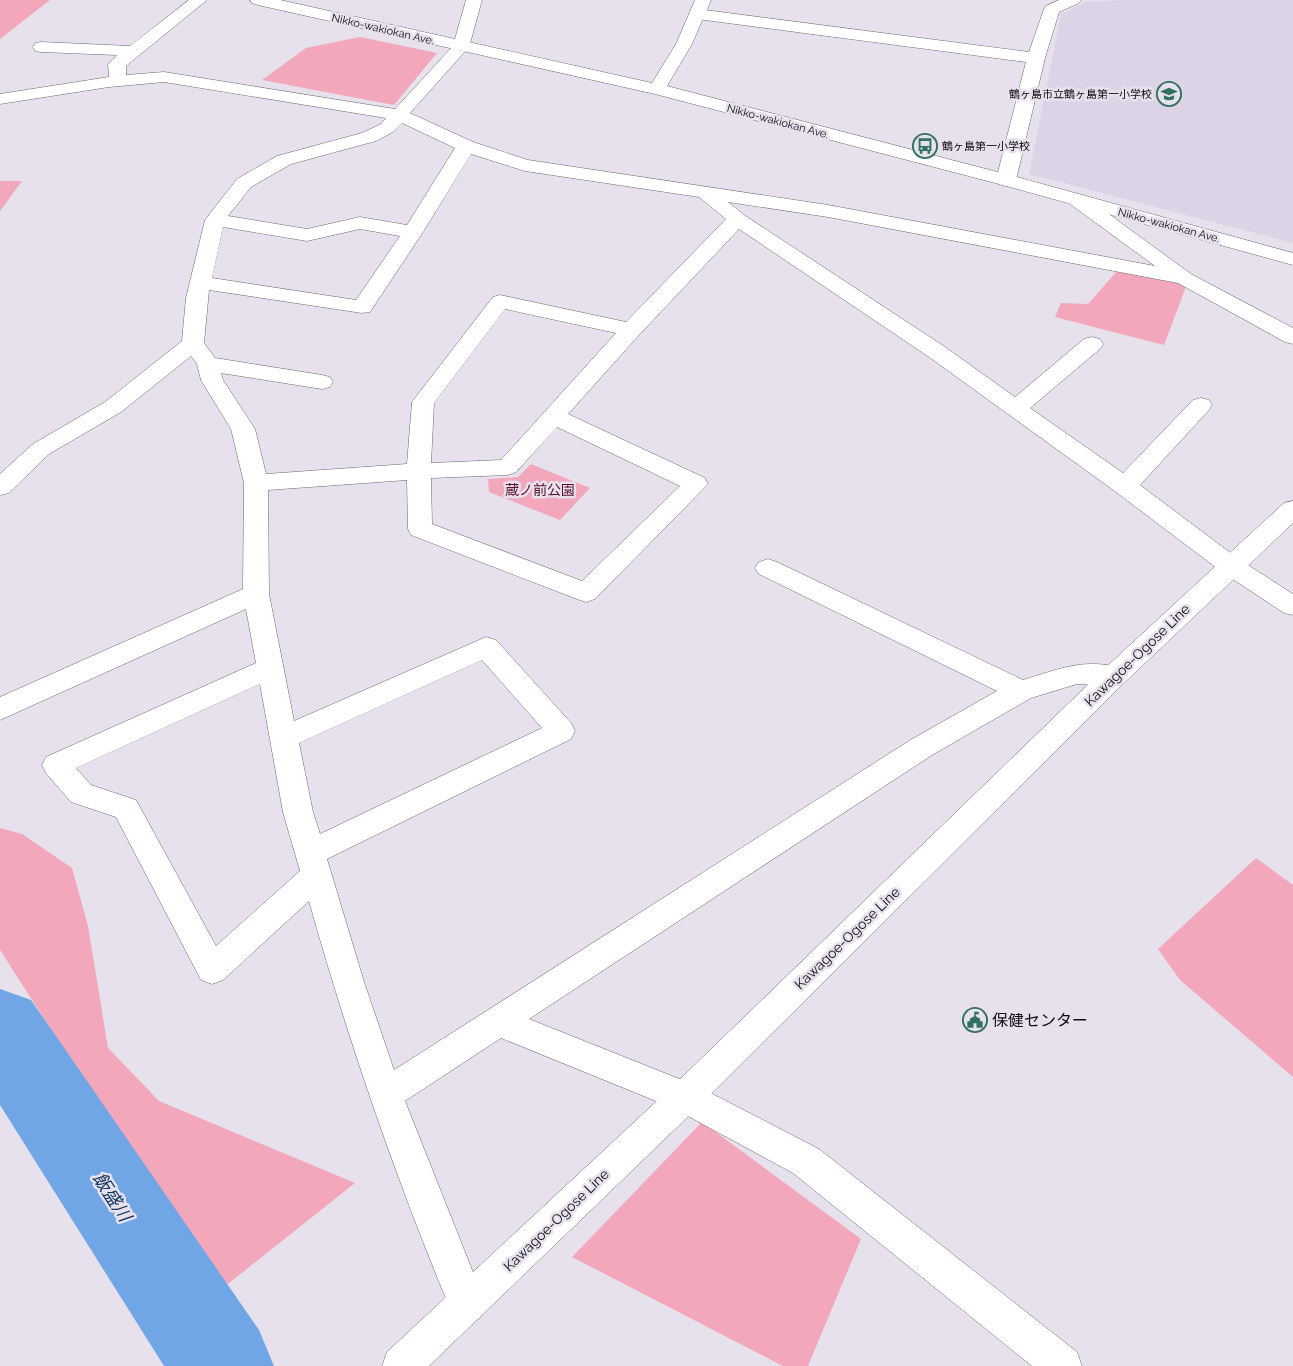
<svg xmlns="http://www.w3.org/2000/svg" width="1293" height="1366" font-family="Raleway,'Noto Sans JP',sans-serif">
	<style>
		.built { fill: #dcd4e6 }
		.green { fill: #f2a7bb }
		.lines { fill: none; stroke-linecap: round; stroke-linejoin: round }
		.river { fill: #70a6e5; fill-rule: evenodd }
		.street-casing { stroke: #6c6871; stroke-width: 1 }
		.secondary-casing { stroke: #6c6871; stroke-width: 1 }
		.street { fill: #fff; fill-rule: evenodd }
		.secondary { fill: #fff; fill-rule: evenodd }
		.labels { text-anchor: middle; stroke-width: 5; stroke-linejoin: round; paint-order: stroke }
		.far-street-label { font-size: 11px; fill: #100e11; stroke: #e6e1ec }
		.far-poi-label { font-size: 11px; fill: #100e11; stroke: #e6e1ec; text-anchor: end }
		.park-label { font-size: 14px; fill: #5b0e2d; stroke: #e6e1ec }
		.street-label { font-size: 14px; fill: #100e11; stroke: #e6e1ec }
		.near-poi-label { font-size: 16px; fill: #100e11; stroke: #e6e1ec; text-anchor: start }
		.near-water-label { font-size: 18px; font-style: italic; fill: #0e345d; stroke: #e6e1ec }
	</style>
	<rect width="100%" height="100%" fill="#e6e1ec"/>
	<path class="built" d="M 1124,0 L 1293,0 L 1293,243 L 1029,174 L 1061,14 L 1086,2 Z"/>
	<path class="green" d="M 0,0 L 50,0 L 0,39 Z
		M 360,37 L 437,53 L 394,105 L 262,80 L 306,48 Z
		M 0,181 L 22,181 L 0,211 Z
		M 1118,270 L 1187,284 L 1164,345 L 1055,317 L 1061,303 L 1088,304 Z
		M 531,464 L 590,488 L 560,520 L 489,492 L 488,479 L 518,477 Z
		M 0,828 L 22,834 L 72,868 L 88,926 L 108,1048 L 159,1101 L 355,1183 L 219,1291 L 0,950 Z
		M 1256,858 L 1293,885 L 1293,1077 L 1180,980 L 1158,949 Z
		M 702,1122 L 861,1239 L 808,1366 L 783,1366 L 572,1257 Z"/>
	<g class="lines">
		<path class="river" d="M 0,989 L 31,1000 L 259,1330 L 274,1366 L 164,1366 L 0,1105 Z"/>
		<defs>
			<path id="street" d="M 189,0 L 207,0 L 126,66 L 126,75 L 164,72 L 395,109 L 453,46 L 466,0 L 482,0 L 469,47 L 410,113 L 473,142 L 528,160 L 828,205 L 1155,266 L 1070,204 L 1067,200 L 1070,196 L 1077,194 L 1084,196 L 1191,274 L 1293,328 L 1293,344 L 1285,342 L 1178,283 L 828,217 L 728,202 L 744,215 L 945,347 L 1015,397 L 1084,339 L 1092,337 L 1100,339 L 1103,344 L 1100,349 L 1030,408 L 1123,473 L 1193,400 L 1201,398 L 1209,400 L 1212,405 L 1209,410 L 1140,485 L 1240,560 L 1293,594 L 1293,615 L 1284,613 L 1222,572 L 1116,492 L 929,357 L 739,229 L 639,335 L 568,414 L 705,478 L 708,484 L 595,599 L 586,602 L 577,599 L 411,535 L 408,529 L 407,480 L 268,490 L 269,594 L 294,721 L 486,637 L 496,640 L 571,723 L 575,731 L 571,739 L 327,859 L 364,982 L 394,1070 L 912,739 L 997,691 L 759,574 L 755,568 L 759,562 L 768,559 L 777,562 L 1023,680 C 1059,669 1086,657 1124,669 L 1128,676 L 1124,683 L 1114,686 L 1077,684 L 1031,698 L 932,755 L 529,1019 L 697,1086 L 819,1149 L 1077,1352 L 1082,1366 L 1032,1366 L 793,1173 L 673,1108 L 501,1038 L 405,1101 L 486,1305 L 480,1318 L 467,1324 L 454,1318 C 397,1182 349,1043 309,901 L 223,980 L 212,984 L 201,980 L 116,817 L 71,802 L 46,773 L 42,765 L 46,757 L 256,663 L 246,609 L 0,720 L 0,697 L 243,589 L 244,483 L 231,429 L 201,380 L 197,364 L 191,356 L 121,412 L 49,454 L 9,493 L 0,495 L 0,474 L 33,444 L 105,402 L 182,341 L 186,298 L 205,220 L 237,179 L 277,156 L 362,133 L 381,124 L 386,118 L 164,82 L 109,87 L 0,104 L 0,94 L 109,77 L 108,64 L 117,55 L 41,52 L 35,51 L 33,47 L 35,43 L 41,42 L 130,46 ZM 402,123 L 455,148 L 407,225 L 360,217 L 307,229 L 228,216 L 251,187 L 291,164 L 376,141 L 393,132 ZM 471,154 L 525,171 L 699,197 L 726,219 L 626,322 L 500,295 L 493,297 L 412,402 L 407,464 L 266,474 L 255,429 L 223,380 L 221,373 L 322,389 L 330,387 L 333,382 L 330,377 L 322,375 L 215,358 L 204,343 L 209,290 L 362,313 L 370,312 L 423,232 ZM 223,227 L 307,241 L 360,229 L 400,236 L 356,300 L 212,278 ZM 505,309 L 616,333 L 501,460 L 431,463 L 434,403 ZM 557,427 L 680,486 L 582,581 L 432,524 L 431,478 L 508,475 L 516,472 ZM 482,660 L 542,728 L 320,834 L 313,812 L 299,743 ZM 260,684 L 283,812 L 300,871 L 216,946 L 136,800 L 91,785 L 76,768 Z
				M 1059,0 L 1081,0 L 1079,3 L 1059,12 L 1045,58 L 1016,180 L 1013,184 L 1006,186 L 999,184 L 996,180 L 1026,62 L 697,19 L 691,17 L 689,14 L 691,11 L 697,9 L 1029,52 L 1044,9 L 1046,6 Z"/>
			<path id="secondary" d="M 250,0 L 280,0 L 652,83 L 676,44 L 695,0 L 711,0 L 692,44 L 667,86 L 1013,176 L 1293,253 L 1293,265 L 999,184 L 655,94 L 258,5 L 252,3 Z
				M 1293,501 L 1293,523 L 1124,683 L 697,1108 L 429,1366 L 382,1366 L 387,1352 L 673,1086 L 1104,669 L 1284,503 Z"/>
		</defs>
		<use href="#street" class="street-casing"/>
		<use href="#secondary" class="secondary-casing"/>
		<use href="#street" class="street"/>
		<use href="#secondary" class="secondary"/>
	</g>
	<defs>
		<symbol id="school-ring" viewBox="-11 -11 22 22"><circle r="9.5" fill="#e6e1ec" stroke="#32715f" stroke-width="1.5"/><path d="M0-5L7-2L0 1L-7-2ZM-4 1L0 2.5L4 1V4Q0 6-4 4Z" fill="#32715f"/></symbol>
		<symbol id="bus-ring" viewBox="-11 -11 22 22"><circle r="9.5" fill="#e6e1ec" stroke="#32715f" stroke-width="1.5"/><path d="M-5-6H5V4H4V6H2V4H-2V6H-4V4H-5ZM-3.5-4V0h7V-4ZM-3.5 1.2v1.5H-2V1.2ZM2 1.2v1.5H3.5V1.2Z" fill="#32715f"/></symbol>
		<symbol id="civic-ring" viewBox="-11 -11 22 22"><circle r="9.5" fill="#e6e1ec" stroke="#32715f" stroke-width="1.5"/><path d="M-.6-6.5H3V-4.5H.6V-3L4-1V1h2V6H-6V1h2V-1L-.6-3ZM-1.2 2.5V6h2.4V2.5Z" fill="#32715f"/></symbol>
	</defs>
	<g fill-rule="evenodd">
		<use href="#school-ring" x="1155" y="80" width="28" height="28"/>
		<use href="#bus-ring" x="911" y="132" width="28" height="28"/>
		<use href="#civic-ring" x="961" y="1006" width="28" height="28"/>
	</g>
	<g class="labels">
		<g class="far-street-label">
			<text transform="translate(383 29) rotate(13)" y="4">Nikko-wakiokan Ave.</text>
			<text transform="translate(778 121) rotate(15)" y="4">Nikko-wakiokan Ave.</text>
			<text transform="translate(1169 225) rotate(15)" y="4">Nikko-wakiokan Ave.</text>
		</g>
		<g class="far-poi-label">
			<text x="1152" y="98">鶴ヶ島市立鶴ヶ島第一小学校</text>
			<text x="942" y="150" text-anchor="start">鶴ヶ島第一小学校</text>
		</g>
		<g class="park-label">
			<text x="540" y="495">蔵ノ前公園</text>
		</g>
		<g class="street-label">
			<text transform="translate(1137 655) rotate(-44)" y="5">Kawagoe-Ogose Line</text>
			<text transform="translate(847 938) rotate(-44)" y="5">Kawagoe-Ogose Line</text>
			<text transform="translate(556 1220) rotate(-44)" y="5">Kawagoe-Ogose Line</text>
		</g>
		<g class="near-poi-label">
			<text x="992" y="1026">保健センター</text>
		</g>
		<g class="near-water-label">
			<text transform="translate(112 1197) rotate(57)" y="6">飯盛川</text>
		</g>
	</g>
</svg>
